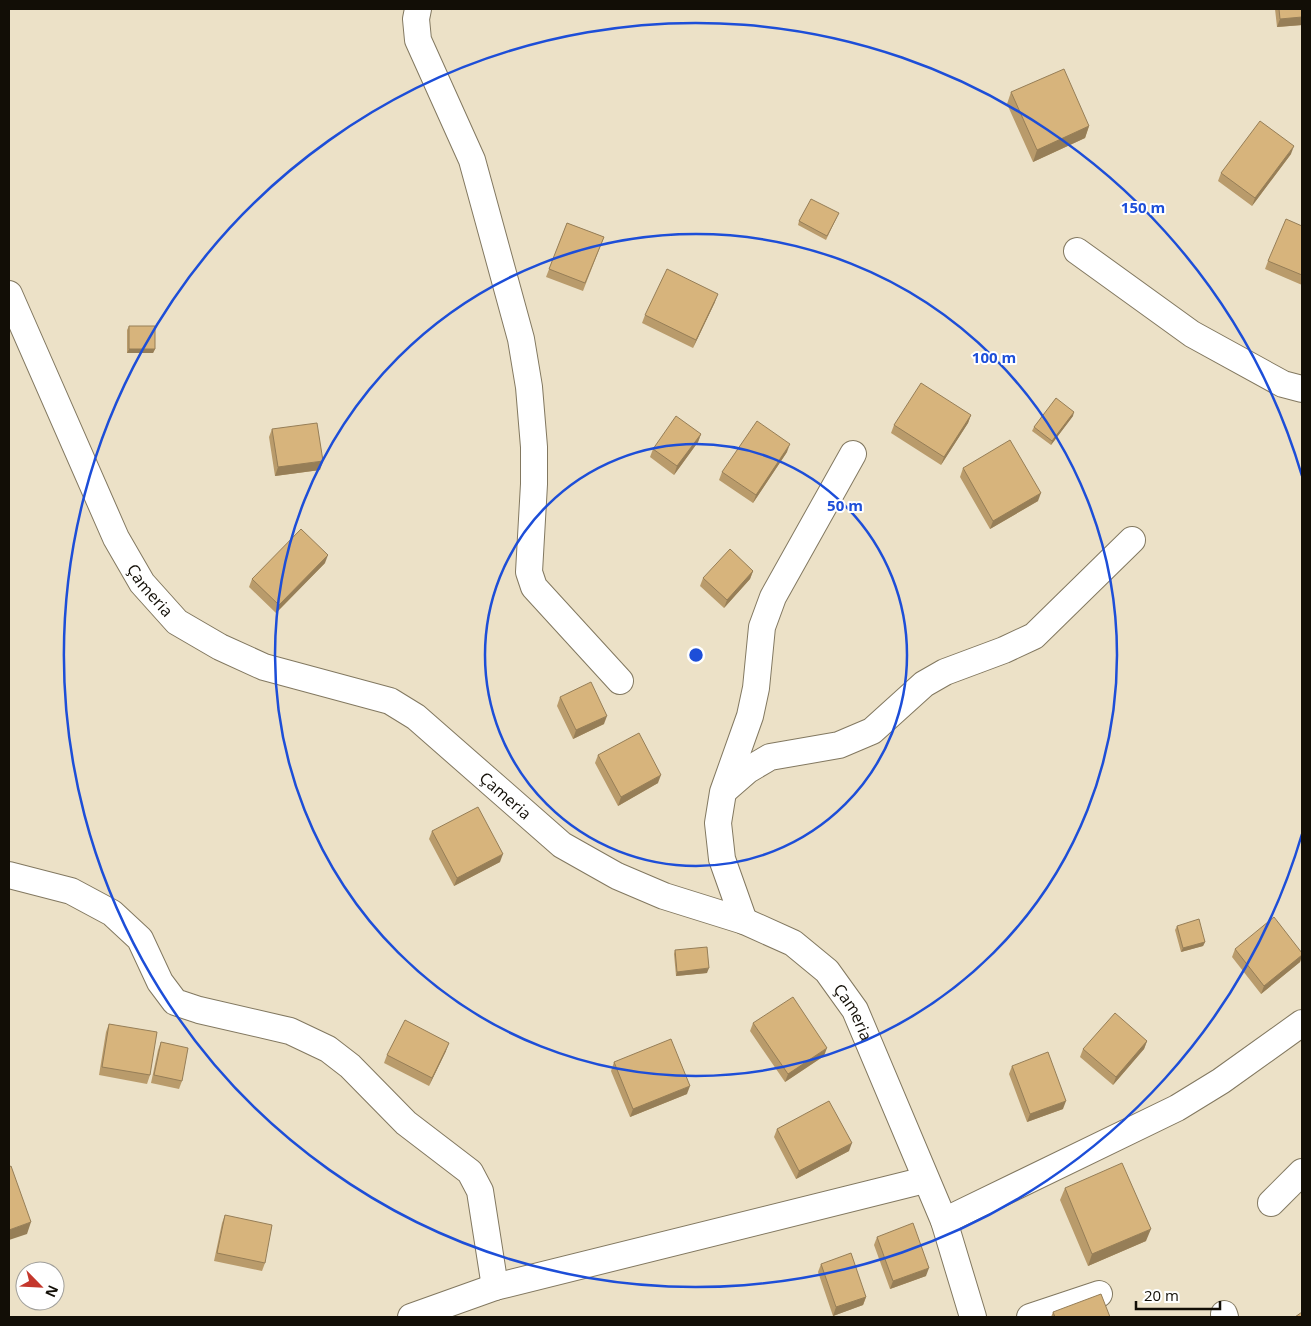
<svg xmlns="http://www.w3.org/2000/svg" width="1311" height="1326" font-family="'Open Sans',sans-serif">
	<style>
		.lines { fill: none; stroke-linecap: round; stroke-linejoin: round }
		.street-casing { stroke: #827860; stroke-width: 28 }
		.street { stroke: #fff; stroke-width: 26 }
		.wall { fill: #b99b6b }
		.shaded-wall { fill: #967e57 }
		.building { fill: #d7b47c; stroke: #967e57 }
		.ring { fill: none; stroke: #1d4ed8; stroke-width: 2.5 }
		.labels { text-anchor: middle; stroke-width: 4; stroke-linejoin: round; paint-order: stroke }
		.street-label { font-size: 16px; fill: #120e06; stroke: #fff }
		.centre { fill: #1d4ed8; stroke: #fff; stroke-width: 2.5 }
		.ring-label { font-size: 15px; text-anchor: middle; font-weight: bold; fill: #1d4ed8; stroke: #fff; stroke-width: 4; stroke-linejoin: round; paint-order: stroke }
	</style>
	<rect width="100%" height="100%" fill="#ece1c7"/>
	<g class="lines">
		<defs>
			<g id="street">
				<path d="M 418,9 L 416,19 L 418,40 L 472,160 L 521,339 L 529,387 L 534,447 L 534,484 L 529,572 L 534,587 L 620,681"/>
				<path d="M 1077,251 L 1192,334 L 1283,384 L 1302,389"/>
				<path id="s1" d="M 9,294 L 116,538 L 142,583 L 177,622 L 220,647 L 264,667 L 390,701 L 416,717 L 562,845 L 617,876 L 664,896 L 744,921 L 793,943 L 827,971 L 855,1010 L 944,1221 L 973,1317"/>
				<path d="M 725,790 L 748,770 L 770,757 L 839,745 L 872,731 L 924,684 L 945,672 L 1004,650 L 1034,636 L 1132,540"/>
				<path d="M 9,875 L 71,891 L 112,913 L 140,939 L 160,982 L 175,1002 L 199,1010 L 290,1031 L 328,1049 L 350,1066 L 406,1123 L 470,1172 L 480,1191 L 495,1287"/>
				<path d="M 744,921 L 722,859 L 718,823 L 723,792 L 750,716 L 756,688 L 762,627 L 773,597 L 853,454"/>
				<path d="M 1271,1203 L 1302,1172"/>
				<path d="M 944,1221 L 1177,1108 L 1221,1081 L 1302,1023"/>
				<path d="M 1224,1314 L 1225,1317"/>
				<path d="M 411,1317 L 495,1287 L 925,1180"/>
				<path d="M 1030,1317 L 1099,1294"/>
			</g>
		</defs>
		<use href="#street" class="street-casing"/>
		<use href="#street" class="street"/>
	</g>
	<path class="wall" d="M 1275,9 L 1302,9 L 1302,25 L 1277,27 Z
		M 1011,92 L 1089,126 L 1085,138 L 1033,162 L 1007,104 Z
		M 1291,154 L 1252,206 L 1218,181 L 1221,173 Z
		M 837,217 L 826,240 L 798,225 L 799,221 Z
		M 567,223 L 604,237 L 583,291 L 546,277 Z
		M 1302,226 L 1302,285 L 1265,269 L 1268,261 Z
		M 715,302 L 693,348 L 642,323 L 645,315 Z
		M 129,326 L 155,349 L 153,353 L 127,353 L 127,330 Z
		M 971,415 L 968,423 L 941,465 L 891,433 L 894,425 Z
		M 1073,416 L 1051,445 L 1032,431 L 1034,427 Z
		M 272,429 L 320,470 L 275,476 L 269,437 Z
		M 701,434 L 698,442 L 674,475 L 650,457 L 653,449 Z
		M 787,452 L 753,503 L 719,480 L 722,472 Z
		M 963,468 L 1038,501 L 990,529 L 960,477 Z
		M 325,563 L 276,613 L 249,587 L 252,579 Z
		M 753,571 L 750,579 L 724,608 L 700,586 L 703,578 Z
		M 560,697 L 604,724 L 573,739 L 557,706 Z
		M 598,755 L 658,783 L 618,806 L 595,763 Z
		M 432,831 L 500,862 L 454,886 L 429,839 Z
		M 1177,926 L 1205,942 L 1203,946 L 1181,952 L 1175,930 Z
		M 1235,949 L 1302,953 L 1302,956 L 1300,962 L 1261,994 L 1232,957 Z
		M 675,950 L 707,973 L 676,976 L 674,954 Z
		M 753,1023 L 824,1056 L 785,1082 L 750,1031 Z
		M 109,1024 L 150,1075 L 147,1084 L 99,1075 L 106,1032 Z
		M 1147,1041 L 1144,1049 L 1113,1085 L 1080,1057 L 1083,1049 Z
		M 161,1042 L 182,1081 L 179,1089 L 151,1083 L 158,1050 Z
		M 446,1051 L 429,1086 L 384,1063 L 387,1055 Z
		M 614,1062 L 687,1094 L 630,1117 L 611,1071 Z
		M 1012,1066 L 1063,1109 L 1027,1122 L 1009,1074 Z
		M 777,1129 L 849,1151 L 796,1179 L 774,1137 Z
		M 1065,1188 L 1146,1241 L 1088,1266 L 1060,1200 Z
		M 225,1215 L 265,1263 L 262,1271 L 214,1261 L 222,1223 Z
		M 877,1237 L 926,1276 L 890,1289 L 874,1245 Z
		M 821,1264 L 866,1297 L 863,1305 L 833,1316 L 818,1272 Z
		M 1053,1312 L 1110,1317 L 1051,1317 Z"/>
	<path class="shaded-wall" d="M 1302,17 L 1302,25 L 1277,27 L 1280,19 Z
		M 1089,126 L 1085,138 L 1033,162 L 1037,150 Z
		M 1294,146 L 1291,154 L 1252,206 L 1255,198 Z
		M 718,294 L 715,302 L 693,348 L 696,340 Z
		M 129,349 L 155,349 L 153,353 L 127,353 Z
		M 1074,412 L 1073,416 L 1051,445 L 1052,441 Z
		M 971,415 L 968,423 L 941,465 L 944,457 Z
		M 701,434 L 698,442 L 674,475 L 677,466 Z
		M 790,444 L 787,452 L 753,503 L 756,495 Z
		M 323,461 L 320,470 L 275,476 L 278,467 Z
		M 1041,493 L 1038,501 L 990,529 L 993,521 Z
		M 328,555 L 325,563 L 276,613 L 279,605 Z
		M 753,571 L 750,579 L 724,608 L 727,600 Z
		M 607,716 L 604,724 L 573,739 L 576,730 Z
		M 661,775 L 658,783 L 618,806 L 621,797 Z
		M 503,854 L 500,862 L 454,886 L 457,878 Z
		M 1205,942 L 1203,946 L 1181,952 L 1183,948 Z
		M 1302,955 L 1300,962 L 1261,994 L 1264,986 Z
		M 709,968 L 707,973 L 676,976 L 677,972 Z
		M 1147,1041 L 1144,1049 L 1113,1085 L 1116,1077 Z
		M 449,1043 L 446,1051 L 429,1086 L 432,1078 Z
		M 827,1048 L 824,1056 L 785,1082 L 788,1074 Z
		M 690,1086 L 687,1094 L 630,1117 L 633,1109 Z
		M 1066,1101 L 1063,1109 L 1027,1122 L 1030,1114 Z
		M 852,1143 L 849,1151 L 796,1179 L 799,1171 Z
		M 31,1222 L 27,1234 L 9,1240 L 9,1230 Z
		M 1151,1229 L 1146,1241 L 1088,1266 L 1092,1254 Z
		M 929,1268 L 926,1276 L 890,1289 L 893,1281 Z
		M 866,1297 L 863,1305 L 833,1316 L 836,1307 Z"/>
	<path class="building" d="M 1279,9 L 1302,9 L 1302,17 L 1280,19 Z
		M 1064,69 L 1089,126 L 1037,150 L 1011,92 Z
		M 1260,121 L 1294,146 L 1255,198 L 1221,173 Z
		M 811,199 L 839,213 L 827,236 L 799,221 Z
		M 1286,219 L 1302,226 L 1302,275 L 1268,261 Z
		M 567,223 L 604,237 L 585,283 L 549,269 Z
		M 667,269 L 718,294 L 696,340 L 645,315 Z
		M 129,326 L 155,326 L 155,349 L 129,349 Z
		M 921,383 L 971,415 L 944,457 L 894,425 Z
		M 1056,398 L 1074,412 L 1052,441 L 1034,427 Z
		M 676,416 L 701,434 L 677,466 L 653,449 Z
		M 757,421 L 790,444 L 756,495 L 722,472 Z
		M 317,423 L 323,461 L 278,467 L 272,429 Z
		M 1010,440 L 1041,493 L 993,521 L 963,468 Z
		M 301,529 L 328,555 L 279,605 L 252,579 Z
		M 730,549 L 753,571 L 727,600 L 703,578 Z
		M 591,682 L 607,716 L 576,730 L 560,697 Z
		M 639,733 L 661,775 L 621,797 L 598,755 Z
		M 478,807 L 503,854 L 457,878 L 432,831 Z
		M 1274,917 L 1302,953 L 1302,955 L 1264,986 L 1235,949 Z
		M 1199,919 L 1205,942 L 1183,948 L 1177,926 Z
		M 707,947 L 709,968 L 677,972 L 675,950 Z
		M 793,997 L 827,1048 L 788,1074 L 753,1023 Z
		M 1115,1013 L 1147,1041 L 1116,1077 L 1083,1049 Z
		M 405,1020 L 449,1043 L 432,1078 L 387,1055 Z
		M 109,1024 L 157,1032 L 150,1075 L 102,1067 Z
		M 671,1039 L 690,1086 L 633,1109 L 614,1062 Z
		M 161,1042 L 188,1048 L 182,1081 L 154,1075 Z
		M 1048,1052 L 1066,1101 L 1030,1114 L 1012,1066 Z
		M 829,1101 L 852,1143 L 799,1171 L 777,1129 Z
		M 1122,1163 L 1151,1229 L 1092,1254 L 1065,1188 Z
		M 11,1166 L 31,1222 L 9,1230 L 9,1167 Z
		M 225,1215 L 272,1225 L 265,1263 L 217,1253 Z
		M 913,1223 L 929,1268 L 893,1281 L 877,1237 Z
		M 851,1253 L 866,1297 L 836,1307 L 821,1264 Z
		M 1101,1294 L 1110,1317 L 1055,1317 L 1053,1312 Z
		M 1302,1312 L 1302,1317 L 1295,1317 Z"/>
	<g class="ring">
		<circle cx="696" cy="655" r="211"/>
		<circle cx="696" cy="655" r="421"/>
		<path d="M1302 834A632 632 0 1 1 1302 476"/>
	</g>
	<g class="labels">
		<g class="street-label">
			<text dy="6" stroke="none"><textPath href="#s1" startOffset="329">Çameria</textPath></text>
			<text dy="6" stroke="none"><textPath href="#s1" startOffset="749">Çameria</textPath></text>
			<text dy="6" stroke="none"><textPath href="#s1" startOffset="1169">Çameria</textPath></text>
		</g>
	</g>
	<circle cx="696" cy="655" r="8" class="centre"/>
	<g class="ring-label">
		<text x="1143" y="213">150 m</text>
		<text x="994" y="363">100 m</text>
		<text x="845" y="511">50 m</text>
	</g>
	<rect width="1311" height="1326" fill="none" stroke="#120e06" stroke-width="20"/>
	<g transform="translate(40 1286) rotate(114)"><circle r="24" fill="#ffffff" stroke="#a09f9b"/>
	<path d="M0-4L9 19L0 12L-9 19Z" fill="#c4372c"/>
	<text y="-8" font-size="14" font-weight="bold" text-anchor="middle" fill="#120e06">N</text>
	</g>
	<path d="M1136 1301v8h84v-8" fill="none" stroke="#120e06" stroke-width="2.5"/>
	<text x="1144" y="1301" font-size="15" fill="#120e06" stroke="#ffffff" stroke-width="4" paint-order="stroke">20 m</text>
</svg>
